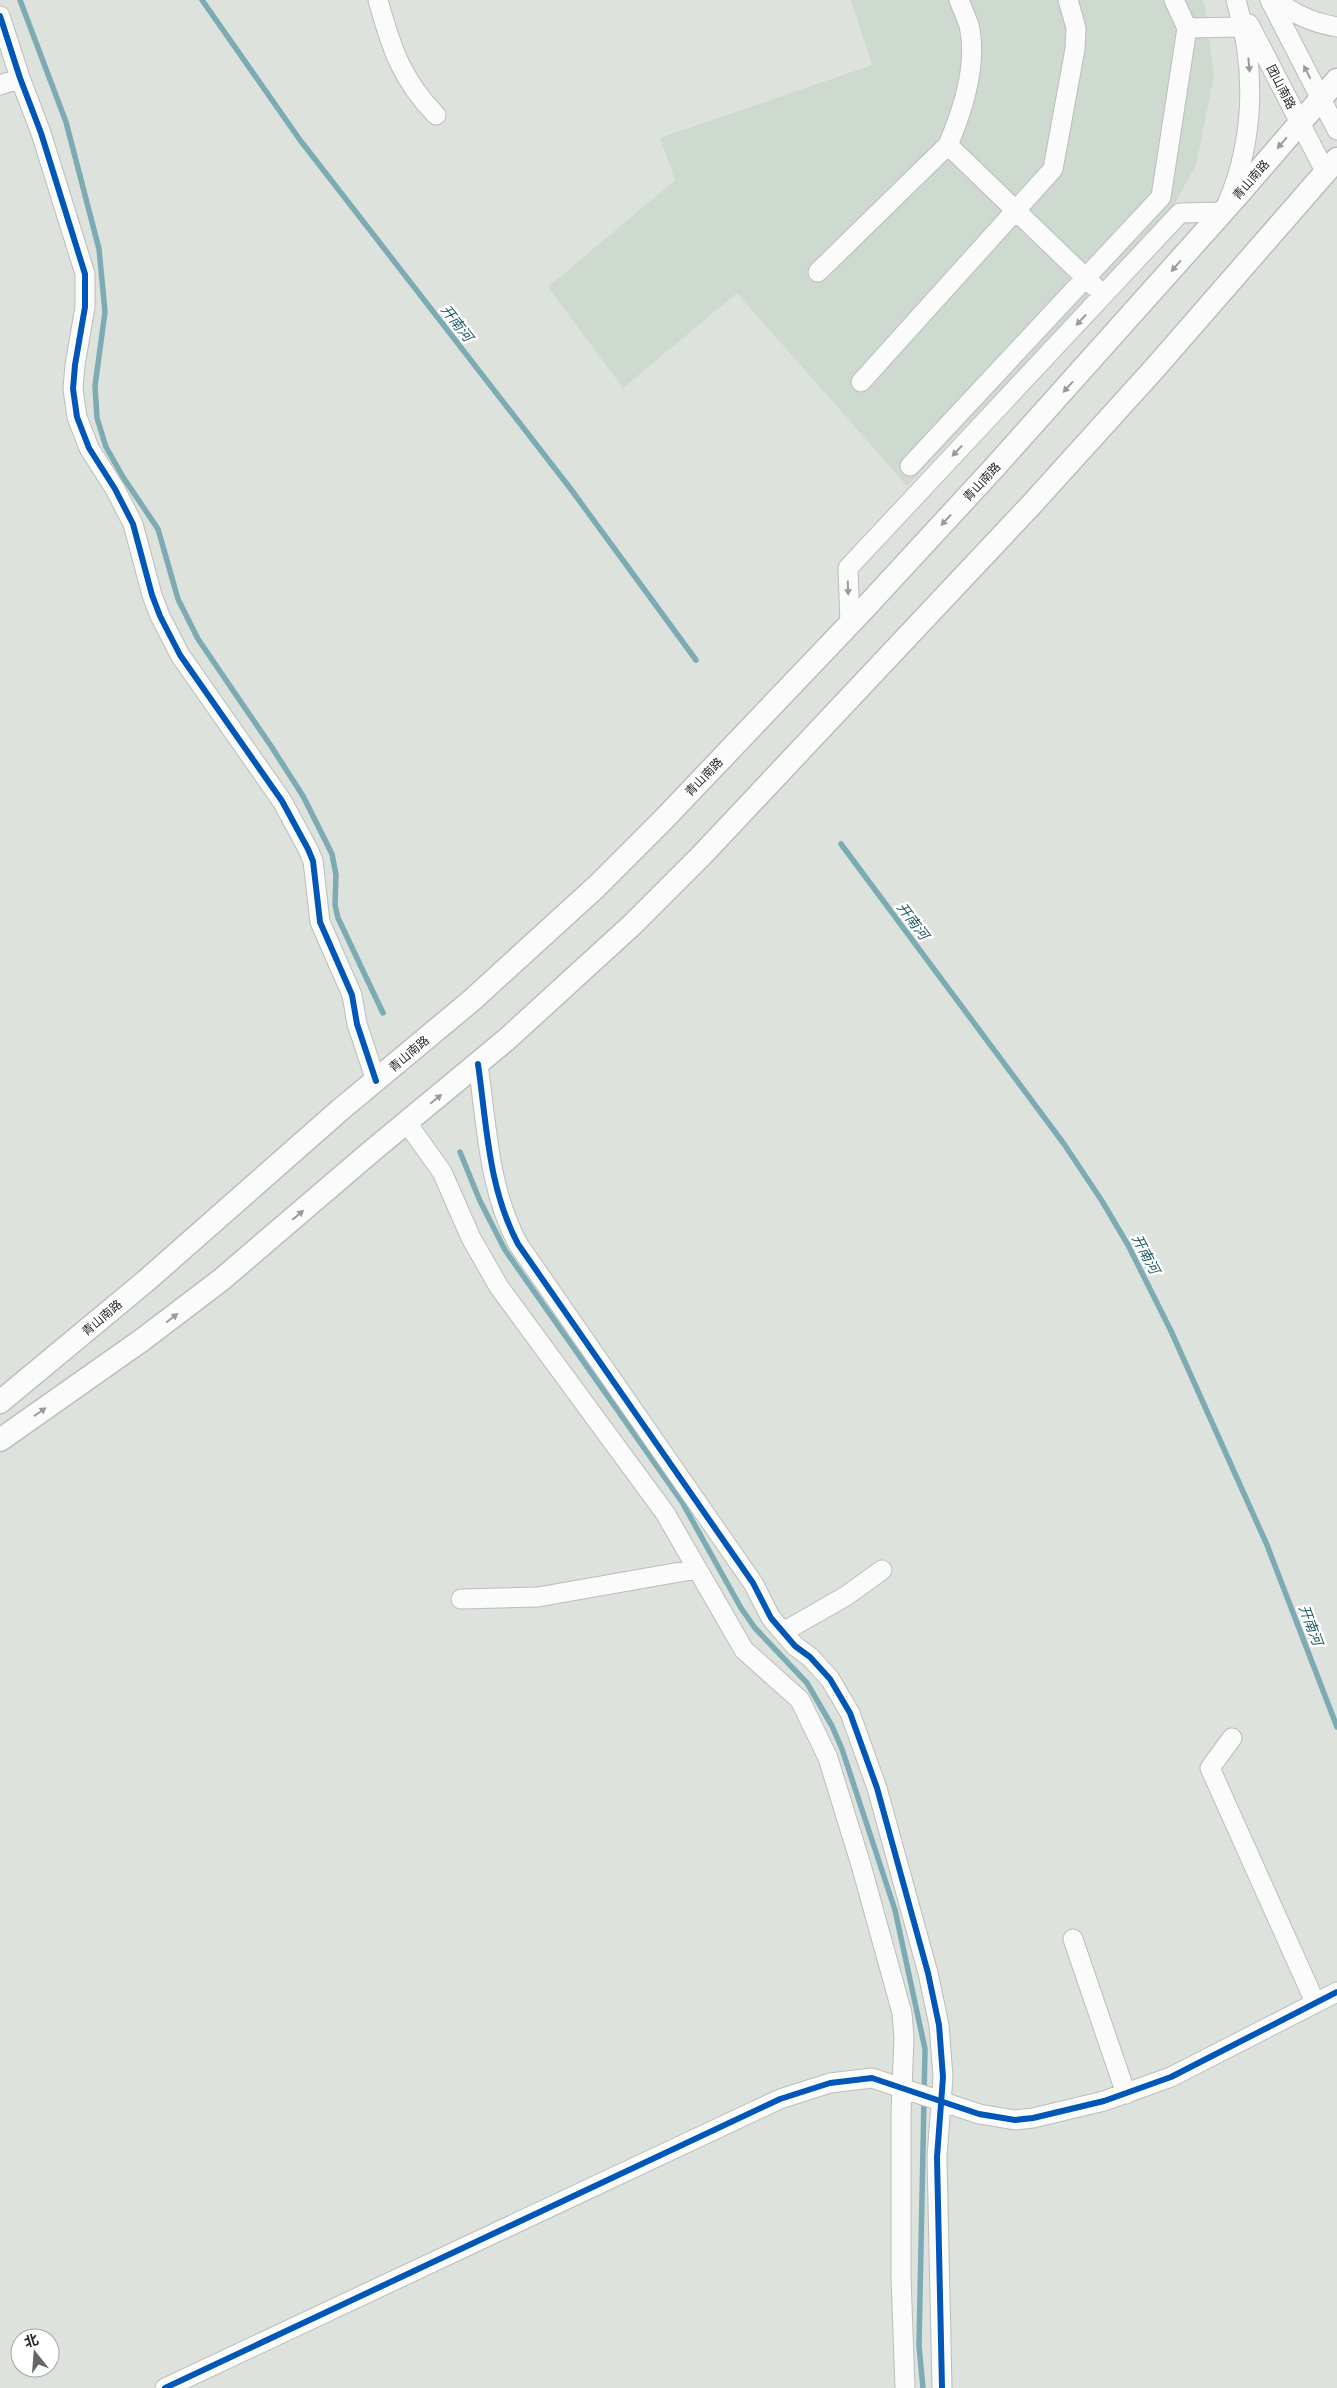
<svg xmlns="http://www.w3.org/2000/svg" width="1337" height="2388" font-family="'PT Sans','Noto Sans SC',sans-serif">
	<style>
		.built { fill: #ced9cf }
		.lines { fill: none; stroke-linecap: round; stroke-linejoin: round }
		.stream { stroke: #7cabb3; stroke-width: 5.5 }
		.minor-casing { stroke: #babeba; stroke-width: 21 }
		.major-casing { stroke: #babeba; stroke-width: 25 }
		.minor { stroke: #fafbfa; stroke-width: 19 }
		.major { stroke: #fafbfa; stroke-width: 22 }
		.cycleway-casing { stroke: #fff; stroke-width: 9 }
		.cycleway { stroke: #0057b8; stroke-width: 6 }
		.oneway { fill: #999c9a }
		.labels { text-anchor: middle; stroke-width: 5; stroke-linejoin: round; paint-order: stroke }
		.street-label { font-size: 12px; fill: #232724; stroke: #fff }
		.water-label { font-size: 14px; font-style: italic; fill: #205862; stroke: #fff }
	</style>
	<rect width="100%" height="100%" fill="#dde2dd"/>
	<path class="built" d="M 851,0 L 1202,0 L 1205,7 L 1214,76 L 1196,165 L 1167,217 L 907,486 L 737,293 L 623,388 L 548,287 L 675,180 L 660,138 L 872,65 Z"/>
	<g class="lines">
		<path class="stream" d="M 20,0 L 66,122 L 99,249 L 105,312 L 95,386 L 97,418 L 106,447 L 123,477 L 158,529 L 178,599 L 198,639 L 271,746 L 303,796 L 332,854 L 336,875 L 335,905 L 338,918 L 383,1013
			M 202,0 L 300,140 L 570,488 L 696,660
			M 841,844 L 1064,1144 L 1102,1201 L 1128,1245 L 1171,1331 L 1267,1545 L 1337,1727
			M 460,1152 L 480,1201 L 505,1250 L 682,1502 L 741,1608 L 755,1628 L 807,1683 L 832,1726 L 842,1749 L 895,1910 L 925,2049 L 919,2346 L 923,2388"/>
		<defs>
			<path id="minor" d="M 378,0 C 391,47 401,79 436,115
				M 1270,0 L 1337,130
				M 1276,0 C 1294,15 1314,23 1337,27
				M 0,16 L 20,78 L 41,133 L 85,274 L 85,307 L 75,365 L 73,389 L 77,417 L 89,448 L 115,489 L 133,524 L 152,595 L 160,616 L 180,655 L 282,801 L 308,849 L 313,861 L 320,922 L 352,995 L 357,1024 L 376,1081
				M 1249,24 L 1326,173
				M 1187,28 L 1243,27
				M 0,85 L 20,78
				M 948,145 L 1095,287
				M 1228,202 C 1255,137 1256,67 1236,0
				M 818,272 L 948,145 C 963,110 978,64 969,25 C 966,17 962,8 959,0
				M 861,382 L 1053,169 L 1075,49 L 1076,28 L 1068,0
				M 910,466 L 1161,197 L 1187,28 L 1174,0
				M 850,624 L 848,568 L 1180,213 L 1223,212
				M 478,1064 C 487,1127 488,1187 518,1244 L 753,1583 L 771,1618 L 795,1646 L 810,1657 L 830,1679 L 850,1713 L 877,1788 L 928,1973 L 939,2025 L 943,2077 L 937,2157 L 942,2388
				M 407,1123 L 442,1172 L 471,1238 L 499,1287 L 665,1513 L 744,1650 L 800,1700 L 828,1758 L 861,1865 L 902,2013 L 904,2038 L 901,2113 L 901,2277 L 905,2388
				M 461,1599 L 538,1597 L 697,1569
				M 783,1632 L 846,1596 L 882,1570
				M 1232,1738 L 1210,1768 L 1315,2002
				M 1073,1939 L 1126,2094
				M 165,2388 L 780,2099 L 830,2083 L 872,2078 L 979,2114 L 1015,2120 L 1033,2118 L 1104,2101 L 1171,2077 L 1337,1992"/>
			<path id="major" d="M 0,1402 L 147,1280 L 340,1110 L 471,1001 L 596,887 L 664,819 L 863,610 L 993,469 L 1237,196 L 1337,80
				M 0,1440 L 142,1340 L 221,1280 L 373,1150 L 506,1040 L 633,924 L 701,856 L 1032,504 L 1155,368 L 1337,159"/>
		</defs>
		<use href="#minor" class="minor-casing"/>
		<use href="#major" class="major-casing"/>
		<use href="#minor" class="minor"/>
		<use href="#major" class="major"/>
		<defs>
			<path id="cycleway" d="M 0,16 L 20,78 L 41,133 L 85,274 L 85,307 L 75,365 L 73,389 L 77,417 L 89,448 L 115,489 L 133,524 L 152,595 L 160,616 L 180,655 L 282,801 L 308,849 L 313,861 L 320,922 L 352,995 L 357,1024 L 376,1081
				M 478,1064 C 487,1127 488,1187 518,1244 L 753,1583 L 771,1618 L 795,1646 L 810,1657 L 830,1679 L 850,1713 L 877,1788 L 928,1973 L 939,2025 L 943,2077 L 937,2157 L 942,2388
				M 165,2388 L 780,2099 L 830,2083 L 872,2078 L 979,2114 L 1015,2120 L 1033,2118 L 1104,2101 L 1171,2077 L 1337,1992"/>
		</defs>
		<use href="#cycleway" class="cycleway-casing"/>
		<use href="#cycleway" class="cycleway"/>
	</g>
	<defs><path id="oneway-solid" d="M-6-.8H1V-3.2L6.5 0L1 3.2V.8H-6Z" transform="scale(1.25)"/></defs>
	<g class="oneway">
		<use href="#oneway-solid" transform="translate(1249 65) rotate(85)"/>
		<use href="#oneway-solid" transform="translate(1307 72) rotate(-117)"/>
		<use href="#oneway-solid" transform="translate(1282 143) rotate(131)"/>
		<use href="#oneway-solid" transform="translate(1176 266) rotate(131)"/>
		<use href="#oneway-solid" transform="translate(1081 320) rotate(133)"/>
		<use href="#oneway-solid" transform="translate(1068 387) rotate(132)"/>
		<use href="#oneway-solid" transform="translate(957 451) rotate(133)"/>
		<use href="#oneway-solid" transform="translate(946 520) rotate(133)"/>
		<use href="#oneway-solid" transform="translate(848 588) rotate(88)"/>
		<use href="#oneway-solid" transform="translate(436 1099) rotate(-39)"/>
		<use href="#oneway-solid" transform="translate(298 1215) rotate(-40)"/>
		<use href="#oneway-solid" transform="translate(172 1318) rotate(-37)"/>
		<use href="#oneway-solid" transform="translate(40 1412) rotate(-35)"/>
	</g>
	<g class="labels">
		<g class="street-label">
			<text transform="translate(1281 87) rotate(63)" y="4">团山南路</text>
			<text transform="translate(1251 180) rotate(-49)" y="4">青山南路</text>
			<text transform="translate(982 482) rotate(-47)" y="4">青山南路</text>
			<text transform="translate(704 777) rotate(-46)" y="4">青山南路</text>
			<text transform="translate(409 1054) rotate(-40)" y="4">青山南路</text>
			<text transform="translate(102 1318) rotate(-40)" y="4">青山南路</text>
		</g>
		<g class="water-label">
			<text transform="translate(457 323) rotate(52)" y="5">开南河</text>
			<text transform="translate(913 921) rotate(53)" y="5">开南河</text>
			<text transform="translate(1146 1254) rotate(62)" y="5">开南河</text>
			<text transform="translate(1311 1625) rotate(69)" y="5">开南河</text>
		</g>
	</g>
	<g transform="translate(35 2353) rotate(343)"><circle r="24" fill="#ffffff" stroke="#a7a9a7"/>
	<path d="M0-4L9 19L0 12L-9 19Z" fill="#646865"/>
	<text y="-8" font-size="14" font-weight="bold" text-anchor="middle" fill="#232724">北</text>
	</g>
</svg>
